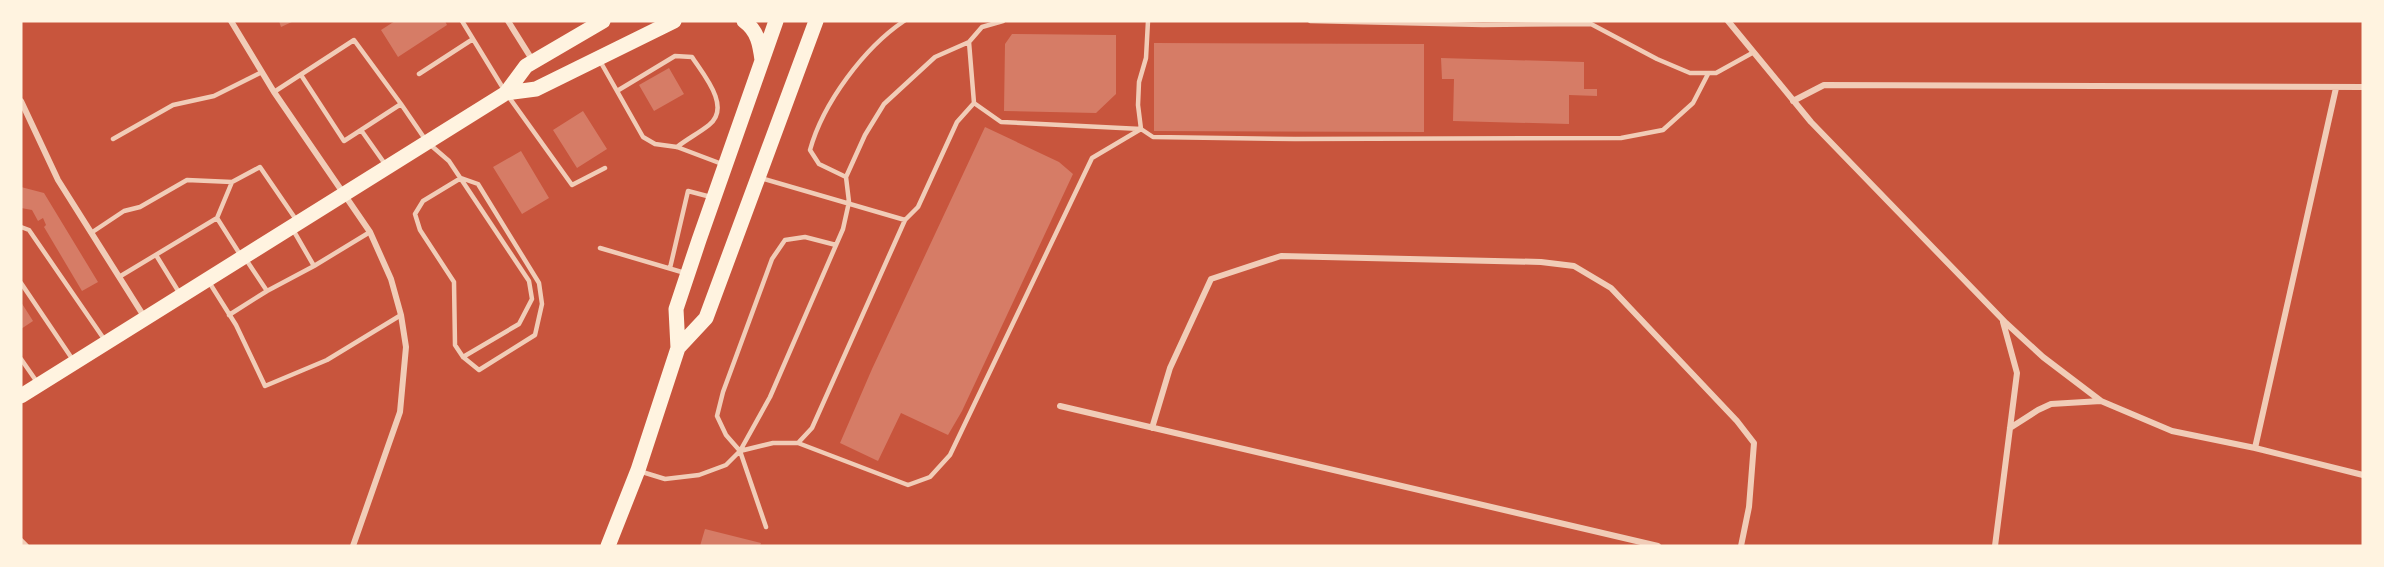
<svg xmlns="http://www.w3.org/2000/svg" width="2384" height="567" font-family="Rubik,sans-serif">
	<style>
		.building { fill: #d67c66 }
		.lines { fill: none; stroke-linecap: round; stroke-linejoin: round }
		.service { stroke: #f1ccb7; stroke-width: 4.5 }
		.minor { stroke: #f1ccb7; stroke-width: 6 }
		.primary { stroke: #fff3e0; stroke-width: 15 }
	</style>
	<rect width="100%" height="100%" fill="#c8553d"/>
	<path class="building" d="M 279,21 L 294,21 L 281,27 Z
		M 395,21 L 445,21 L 447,25 L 398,57 L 381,30 Z
		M 1012,34 L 1116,35 L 1116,94 L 1096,113 L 1004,111 L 1005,44 Z
		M 1154,43 L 1424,44 L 1424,132 L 1154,131 Z
		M 1441,58 L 1584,62 L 1584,89 L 1597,89 L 1597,96 L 1569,95 L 1569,124 L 1453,121 L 1454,79 L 1442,79 Z
		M 669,68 L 684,94 L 654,111 L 639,85 Z
		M 583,111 L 607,149 L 577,168 L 553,130 Z
		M 985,127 L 1059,162 L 1073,174 L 962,411 L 948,435 L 901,413 L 878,461 L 840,443 L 872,369 Z
		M 521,151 L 549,198 L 522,214 L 493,167 Z
		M 21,187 L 44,193 L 98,282 L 82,291 L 44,227 L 46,225 L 43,218 L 38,221 L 32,210 L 21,208 Z
		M 21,302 L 33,321 L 21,329 Z
		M 705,529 L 761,543 L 760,546 L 700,546 Z"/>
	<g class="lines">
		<path class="service" d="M 462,21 L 506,93 L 572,185 L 605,168
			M 1148,21 L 1146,58 L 1139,82 L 1138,105 L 1141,129 L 1153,137 L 1295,139 L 1621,138 L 1663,130 L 1693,103 L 1708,74
			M 1310,21 L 1483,25 L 1591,24 L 1657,59 L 1690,73 L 1716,73 L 1754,52
			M 600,61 L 643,137 L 655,144 L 677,147 L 722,164
			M 419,74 L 473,39
			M 301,75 L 344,141 L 361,130
			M 617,91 L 675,56 L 692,57 C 703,74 732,107 709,125 C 699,133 687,139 677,147
			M 274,92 L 354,40 L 401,104 L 427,142 L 449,161 L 529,281 L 532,299 L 519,324 L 463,357
			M 974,103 L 1001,122 L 1141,129
			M 113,139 L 173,105 L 214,96 L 262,72
			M 385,164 L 361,130 L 401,104
			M 846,177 L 865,135 L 884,104 L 935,57 L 969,42
			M 461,178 L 478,184 L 539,283 L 542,304 L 535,335 L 479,370 L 463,357 L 455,345 L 454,282 L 420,230 L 415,214 L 423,201 Z
			M 761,178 L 905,220 L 918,207 L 957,122 L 974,103 L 969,42 L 982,27 L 1003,21
			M 232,182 L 217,218 L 241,256
			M 21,227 L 29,230 L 104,339
			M 91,233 L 124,211 L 140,207 L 187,180 L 232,182 L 260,167 L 297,221
			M 600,248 L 685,273
			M 156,255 L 180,294
			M 314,266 L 370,232
			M 670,268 L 688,191 L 711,197
			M 119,277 L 217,218
			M 209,282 L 236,325 L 265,386 L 327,360 L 401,315
			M 21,283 L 73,360
			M 267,291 L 314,266 L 292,228
			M 229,315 L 267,291 L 245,258
			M 21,359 L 37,382
			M 798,443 L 908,485 L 930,477 L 950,455 L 1092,158 L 1141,129
			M 740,451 L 770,397 L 843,229 L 849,202 L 846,177 L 819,164 L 810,150 C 823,103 864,48 904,21
			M 639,471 L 665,479 L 699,475 L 726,465 L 740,451 L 773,443 L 798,443 L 812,428 L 905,220
			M 766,527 L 740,451 L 726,435 L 717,416 L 723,392 L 772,259 L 785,240 L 805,237 L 836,245"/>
		<path class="minor" d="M 231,21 L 274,92 L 370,232 L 391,279 L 401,315 L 406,347 L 400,412 L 353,546
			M 508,21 L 533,61
			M 1728,21 L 1811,122 L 2006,323 L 2043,357 L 2101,401
			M 21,101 L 58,180 L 145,318
			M 1793,101 L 1824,85 L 2363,87
			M 1060,406 L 1658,546
			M 1152,428 L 1170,368 L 1211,279 L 1281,256 L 1541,262 L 1574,266 L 1611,288 L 1737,421 L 1754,443 L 1749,507 L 1741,546
			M 2010,428 L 2038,410 L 2051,404 L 2101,401 L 2172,431 L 2255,448 L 2363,475
			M 2255,448 L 2336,88
			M 21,541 L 26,546
			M 1995,546 L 2017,373 L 2003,322"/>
		<path class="primary" d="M 744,21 C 758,31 760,45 762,60
			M 506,93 L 536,89 L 674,21
			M 678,348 L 706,318 L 816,21
			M 21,396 L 506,93 L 526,66 L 603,21
			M 608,546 L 638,470 L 678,348 L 676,309 L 699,240 L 776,21"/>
	</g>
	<rect width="2384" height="567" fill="none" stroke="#fff3e0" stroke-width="45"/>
</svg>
